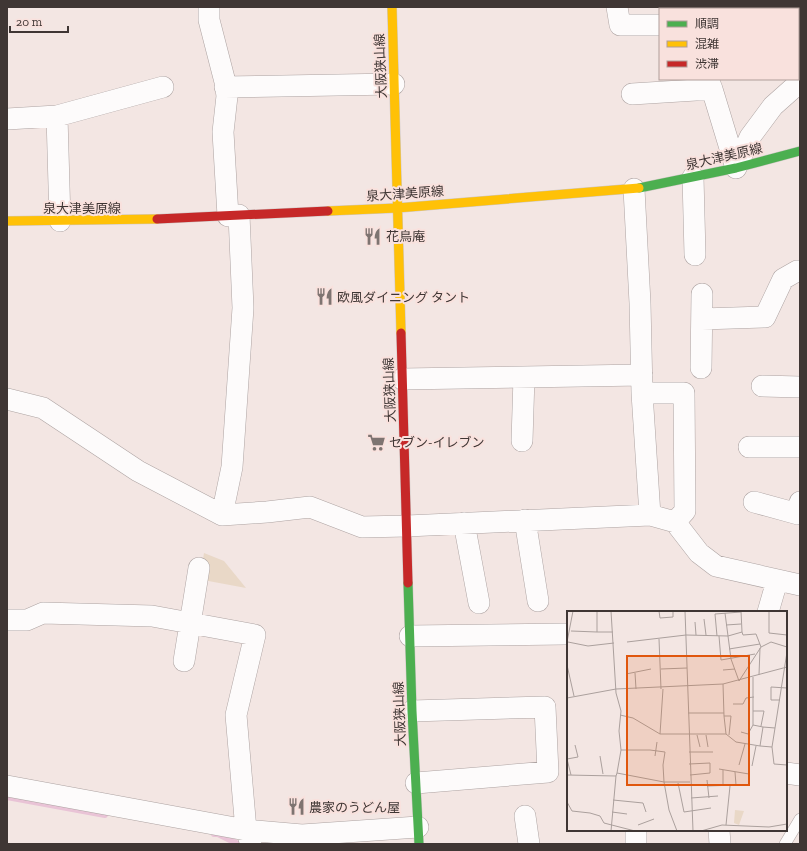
<svg xmlns="http://www.w3.org/2000/svg" width="807" height="851" font-family="'Zilla Slab','Noto Sans JP',serif">
	<style>
		.green { fill: #e9d8c7 }
		.lines { fill: none; stroke-linecap: round; stroke-linejoin: round }
		.stream { stroke: #e9c3d6; stroke-width: 6 }
		.lane-casing { stroke: #ada3a2; stroke-width: 12 }
		.street-casing { stroke: #ada3a2; stroke-width: 22 }
		.fast-casing { stroke: #cdc6c4; stroke-width: 10 }
		.slow-casing { stroke: #cdc6c4; stroke-width: 10 }
		.jam-casing { stroke: #cdc6c4; stroke-width: 10 }
		.lane { stroke: #fdfbfb; stroke-width: 11 }
		.street { stroke: #fdfbfb; stroke-width: 21 }
		.fast { stroke: #4caf50; stroke-width: 9 }
		.slow { stroke: #ffc107; stroke-width: 9 }
		.jam { stroke: #c62828; stroke-width: 9 }
		.labels { text-anchor: middle; stroke-width: 4; stroke-linejoin: round; paint-order: stroke }
		.street-label { font-size: 13px; fill: #3f3634; stroke: #f9e1dd }
		.poi-label { font-size: 13px; fill: #3f3634; stroke: #f9e1dd; text-anchor: start }
		.inset-road { fill: none; stroke: #aba09d; stroke-width: 1 }
		.view { fill: #e0570e; fill-opacity: 0.15; stroke: #e0570e; stroke-width: 2 }
		.inset-edge { fill: none; stroke: #3f3634; stroke-width: 2 }
	</style>
	<rect width="100%" height="100%" fill="#f3e6e3"/>
	<path class="green" d="M 204,553 L 224,561 L 246,588 L 203,580 L 202,565 Z"/>
	<g class="lines">
		<path class="stream" d="M 7,797 L 105,815
			M 214,834 L 218,834 L 238,844"/>
		<defs>
			<path id="lane" d="M 785,844 L 800,819"/>
			<path id="street" d="M 209,7 L 209,20 L 225,82 L 227,96 L 223,132 L 228,216
				M 617,7 L 620,25 L 660,25
				M 682,7 L 682,9
				M 760,9 L 770,7
				M 708,79 L 712,89 L 736,168
				M 225,87 L 394,84
				M 632,94 L 712,89
				M 57,116 L 60,221
				M 7,119 L 57,116 L 163,87
				M 736,168 L 750,137 L 773,106 L 800,82
				M 693,177 L 695,255
				M 634,189 L 640,303 L 642,393 L 684,393 L 685,511 L 675,522
				M 702,319 L 765,317 L 783,279 L 797,271 L 800,271
				M 701,368 L 702,294
				M 402,379 L 642,375
				M 762,386 L 800,387
				M 642,393 L 650,515
				M 7,399 L 43,408 L 138,471 L 222,515 L 267,512 L 310,507 L 362,527 L 407,526 L 650,515 L 675,522 L 699,553 L 716,566 L 800,585
				M 522,441 L 524,377
				M 749,447 L 800,447
				M 754,502 L 798,514 L 800,502
				M 222,515 L 232,467 L 243,308 L 239,215
				M 525,520 L 538,601
				M 464,523 L 479,603
				M 768,612 L 777,581
				M 7,620 L 27,620 L 43,613 L 152,616 L 255,635 L 236,715 L 246,830 L 251,844
				M 410,636 L 565,634
				M 184,661 L 199,568
				M 412,711 L 545,707 L 548,772 L 416,783
				M 786,773 L 800,775
				M 7,786 L 246,830 L 302,835 L 418,827
				M 525,816 L 529,844
				M 719,830 L 720,844
				M 636,844 L 636,830"/>
			<path id="fast" d="M 639,188 L 736,168 L 800,151
				M 408,583 L 412,711 L 419,844"/>
			<path id="slow" d="M 392,7 L 401,333
				M 328,211 L 397,208 L 639,188
				M 7,221 L 157,219"/>
			<path id="jam" d="M 157,219 L 328,211
				M 401,333 L 408,583"/>
		</defs>
		<use href="#lane" class="lane-casing"/>
		<use href="#street" class="street-casing"/>
		<use href="#fast" class="fast-casing"/>
		<use href="#slow" class="slow-casing"/>
		<use href="#jam" class="jam-casing"/>
		<use href="#lane" class="lane"/>
		<use href="#street" class="street"/>
		<use href="#fast" class="fast"/>
		<use href="#slow" class="slow"/>
		<use href="#jam" class="jam"/>
	</g>
	<defs>
		<symbol id="restaurant-bare" viewBox="-9 -9 18 18"><path d="M-5-6h1v4h1v-4h1v4h1v-4h1v5L-1.5 .5V6h-2V.5L-5-1ZM5-6V6H3V1.5H1.5Q1.5-4 5-6Z" fill="#7e7471" stroke="#f9e1dd" stroke-width="2.5" paint-order="stroke"/></symbol>
		<symbol id="supermarket-bare" viewBox="-9 -9 18 18"><path d="M-6-5.5h2.5l.6 2H6L4.5 2H-2.5L-4.4-4H-6ZM-1.5 3.2a1.3 1.3 0 1 0 .1 0ZM3 3.2a1.3 1.3 0 1 0 .1 0Z" fill="#7e7471" stroke="#f9e1dd" stroke-width="2.5" paint-order="stroke"/></symbol>
	</defs>
	<g fill-rule="evenodd">
		<use href="#restaurant-bare" x="360" y="224" width="25" height="25"/>
		<use href="#restaurant-bare" x="312" y="284" width="25" height="25"/>
		<use href="#supermarket-bare" x="364" y="430" width="25" height="25"/>
		<use href="#restaurant-bare" x="284" y="794" width="25" height="25"/>
	</g>
	<g class="labels">
		<g class="street-label">
			<text transform="translate(380 66) rotate(-92)" y="5">大阪狭山線</text>
			<text transform="translate(724 156) rotate(-13)" y="5">泉大津美原線</text>
			<text transform="translate(405 193) rotate(-4)" y="5">泉大津美原線</text>
			<text x="82" y="213">泉大津美原線</text>
			<text transform="translate(389 390) rotate(-92)" y="5">大阪狭山線</text>
			<text transform="translate(399 714) rotate(-92)" y="5">大阪狭山線</text>
		</g>
		<g class="poi-label">
			<text x="386" y="241">花鳥庵</text>
			<text x="337" y="302">欧風ダイニング タント</text>
			<text x="389" y="447">セブン-イレブン</text>
			<text x="309" y="812">農家のうどん屋</text>
		</g>
	</g>
	<g transform="translate(567 611)">
		<rect width="220" height="220" fill="#f3e6e3"/>
		<path d="M 168,199 L 177,200 L 172,214 L 167,212 Z" fill="#e9d8c7"/>
		<path class="inset-road" d="M 44,0 L 49,82 L 54,100 L 52,120 L 54,139 L 50,162M 92,0 L 93,7 L 106,6 L 106,0M 118,0 L 126,220M 202,0 L 202,22 L 220,24M 30,1 L 30,21 L 46,21M 158,2 L 164,48 L 172,70M 137,8 L 139,24M 128,11 L 129,24M 159,14 L 174,13M 4,20 L 30,21M 175,21 L 176,24 L 189,23 L 194,36 L 204,31 L 220,36M 150,25 L 148,3 L 174,1M 152,25 L 154,49 L 188,43M 92,28 L 94,78M 0,31 L 6,0M 1,31 L 21,35 L 47,32M 60,31 L 119,24 L 161,25 L 175,21 L 174,0M 162,38 L 193,33M 0,54 L 7,85M 94,58 L 120,57M 156,59 L 168,58M 68,62 L 69,78M 59,63 L 84,58M 192,64 L 193,37M 172,70 L 194,36M 156,73 L 157,105 L 164,105 L 162,124M 0,87 L 49,78 L 156,73 L 220,56M 213,89 L 204,89 L 204,76 L 220,77M 166,93 L 176,93 L 179,87 L 187,86M 186,100 L 197,100 L 194,115M 121,102 L 157,102M 53,104 L 66,107 L 93,123 L 159,123 L 169,131 L 193,135 L 196,116 L 186,114 L 186,66M 157,105 L 159,123M 196,116 L 208,117M 174,121 L 181,123 L 186,114M 93,123 L 96,78M 130,124 L 133,136M 139,124 L 141,136M 193,135 L 205,136 L 220,41M 205,136 L 207,153 L 220,154M 54,139 L 83,139 L 98,141 L 96,154 L 97,171 L 102,199 L 110,220M 122,141 L 146,141M 33,145 L 36,163M 88,145 L 90,131M 0,148 L 11,146 L 8,134M 0,148 L 4,164M 122,153 L 143,152 L 143,162 L 123,164M 172,154 L 178,133M 185,155 L 189,135M 152,158 L 182,163M 0,164 L 49,165 L 50,162 L 97,171 L 123,171M 140,169 L 142,187M 111,172 L 117,201 L 144,197M 156,174 L 156,159M 140,175 L 169,174 L 168,161M 124,187 L 151,185M 46,189 L 76,192 L 79,201M 0,191 L 5,200 L 23,202 L 33,205 L 37,212 L 68,220M 45,201 L 60,203M 71,214 L 87,208M 159,214 L 163,175M 44,220 L 49,165M 134,220 L 155,214 L 202,216 L 220,213"/>
		<path class="view" d="M 60,45 L 182,45 L 182,174 L 60,174 Z"/>
		<rect width="220" height="220" class="inset-edge"/>
	</g>
	<rect width="807" height="851" fill="none" stroke="#3f3634" stroke-width="16"/>
	<rect x="659" y="8" width="140" height="72" fill="#f9e1dd" stroke="#af9d99"/>
	<rect x="667" y="21" width="20" height="6" fill="#4caf50" stroke="#af9d99"/>
	<text x="695" y="28" font-size="12" fill="#3f3634">順調</text>
	<rect x="667" y="41" width="20" height="6" fill="#ffc107" stroke="#af9d99"/>
	<text x="695" y="48" font-size="12" fill="#3f3634">混雑</text>
	<rect x="667" y="61" width="20" height="6" fill="#c62828" stroke="#af9d99"/>
	<text x="695" y="68" font-size="12" fill="#3f3634">渋滞</text>
	<path d="M10 26v6h58v-6" fill="none" stroke="#3f3634" stroke-width="2"/>
	<text x="16" y="26" font-size="12" fill="#3f3634" stroke="#f9e1dd" stroke-width="3" paint-order="stroke">20 m</text>
</svg>
